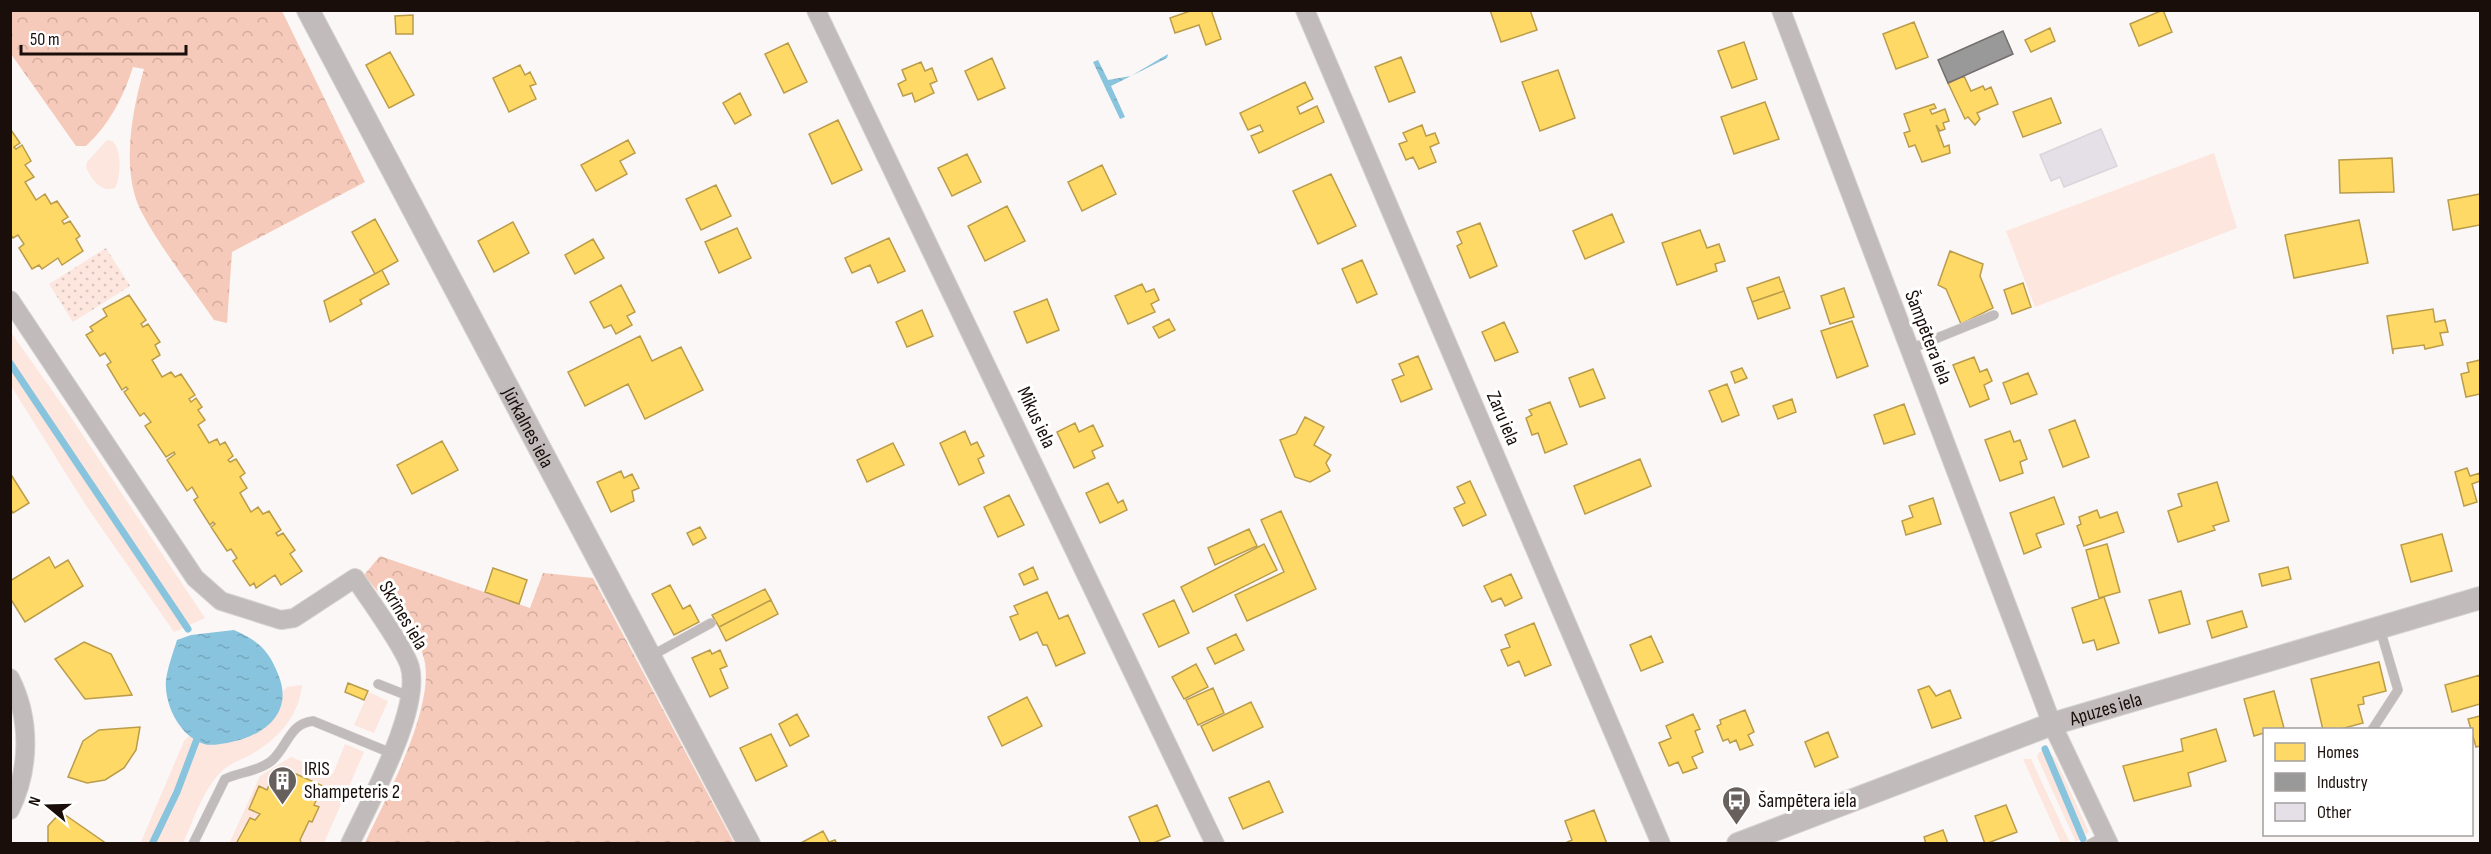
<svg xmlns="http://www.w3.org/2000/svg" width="2491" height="854" font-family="'Sofia Sans Condensed',sans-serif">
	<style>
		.green { fill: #fce6de }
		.forest { fill: url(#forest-crowns) }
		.park { fill: url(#park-dots) }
		.water { fill: url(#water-ripples) }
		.homes { fill: #ffd966; stroke: #ba9c4a; stroke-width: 1.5 }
		.industry { fill: #999; stroke: #736f6e; stroke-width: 1.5 }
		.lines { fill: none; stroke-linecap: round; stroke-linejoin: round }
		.stream { stroke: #88c4de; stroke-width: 7 }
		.building { fill: #e5e0e8; stroke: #d9d5da; stroke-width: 1.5 }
		.service-casing { stroke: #d6d3d1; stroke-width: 10 }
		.minor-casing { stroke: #d6d3d1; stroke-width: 20 }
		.tertiary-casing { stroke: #d6d3d1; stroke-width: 24 }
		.service { stroke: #c1bcbb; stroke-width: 9 }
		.minor { stroke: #c1bcbb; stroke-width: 18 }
		.tertiary { stroke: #c1bcbb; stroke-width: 22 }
		.labels { text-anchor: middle; stroke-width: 6; stroke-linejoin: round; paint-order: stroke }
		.street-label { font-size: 20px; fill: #190e0a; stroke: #fff }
		.poi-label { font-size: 20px; fill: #190e0a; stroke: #fff; text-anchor: start }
	</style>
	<defs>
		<pattern id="forest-crowns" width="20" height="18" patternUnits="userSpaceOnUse" patternTransform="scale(1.5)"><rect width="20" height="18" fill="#f6caba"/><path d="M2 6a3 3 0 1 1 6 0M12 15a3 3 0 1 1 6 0" fill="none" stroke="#d2ac9f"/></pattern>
		<pattern id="park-dots" width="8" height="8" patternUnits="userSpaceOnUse" patternTransform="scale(1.5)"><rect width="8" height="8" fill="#fce6de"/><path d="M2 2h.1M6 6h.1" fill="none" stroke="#d7c4bd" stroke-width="1.8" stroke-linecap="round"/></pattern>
		<pattern id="water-ripples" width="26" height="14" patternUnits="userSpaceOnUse" patternTransform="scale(1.5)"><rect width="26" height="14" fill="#88c4de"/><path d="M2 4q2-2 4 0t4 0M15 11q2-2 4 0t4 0" fill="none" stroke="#75a7bd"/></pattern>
	</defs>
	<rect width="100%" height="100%" fill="#fbf7f6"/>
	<path class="green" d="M 107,140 L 112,141 C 122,148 121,178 115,188 C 101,193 91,179 86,167 L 87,162 Z
		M 2214,153 L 2237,228 L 2035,307 L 2006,231 Z
		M 10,331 L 66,410 L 205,618 L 174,632 L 87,507 L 11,386 Z
		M 302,685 C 299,716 278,739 252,754 C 243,759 231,763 223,770 C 203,788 194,820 183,843 L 140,844 L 184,741 L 190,735 L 204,744 L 281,702 L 281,693 L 287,687 Z
		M 369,692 L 388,701 L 374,733 L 354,725 Z
		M 345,744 L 364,752 L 324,843 L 302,843 L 300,840 L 323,786 L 285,769 L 280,782 L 272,778 L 267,790 L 259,787 L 249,809 L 260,814 L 243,827 L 236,843 L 229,844 L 260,776 L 291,757 L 333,774 Z
		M 2045,749 L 2055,758 L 2089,832 L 2076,842 L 2037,757 L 2038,753 Z
		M 2023,759 L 2031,759 L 2070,843 L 2061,843 Z"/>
	<path class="forest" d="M 10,11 L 282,11 L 365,182 L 232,252 L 227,323 L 214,320 C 190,285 162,250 142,213 C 120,172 132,111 144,69 L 133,67 C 124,96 109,125 86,146 L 76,146 L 11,54 Z
		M 380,556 L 530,608 L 543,573 L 593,578 L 734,843 L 365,843 C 385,799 441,699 422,652 C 409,623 384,600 364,575 Z"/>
	<path class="park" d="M 106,248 L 130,286 L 73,322 L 49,284 Z"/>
	<path class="water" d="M 1168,54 L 1167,58 L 1111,86 L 1125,117 L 1120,119 L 1093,62 L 1098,60 L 1108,80 L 1131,76 Z
		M 234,630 C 258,641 268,649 278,674 C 295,714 262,737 227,743 C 220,744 210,746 204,744 C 179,736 164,704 166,680 C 168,666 173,653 177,640 L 191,635 Z"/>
	<path class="homes" d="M 1193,10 L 1211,10 L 1221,39 L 1206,45 L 1199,25 L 1175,33 L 1170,18 Z
		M 1490,10 L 1530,10 L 1537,30 L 1501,42 Z
		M 2163,10 L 2172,32 L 2139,46 L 2130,24 Z
		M 413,15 L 413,34 L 396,34 L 395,16 Z
		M 1914,22 L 1928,57 L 1896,69 L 1883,34 Z
		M 2050,28 L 2055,41 L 2031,52 L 2025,40 Z
		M 1744,42 L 1757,79 L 1732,88 L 1718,51 Z
		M 788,43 L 807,82 L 784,93 L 765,54 Z
		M 390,52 L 414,95 L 389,108 L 366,65 Z
		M 1401,57 L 1415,92 L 1389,102 L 1375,67 Z
		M 992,58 L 1005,88 L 978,100 L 965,71 Z
		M 921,62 L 925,71 L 932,68 L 937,81 L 930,84 L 934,93 L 915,102 L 912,93 L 903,96 L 898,84 L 906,80 L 902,70 Z
		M 520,65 L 525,75 L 530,72 L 536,84 L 530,86 L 536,99 L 509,112 L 493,78 Z
		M 1558,70 L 1575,118 L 1540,131 L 1522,82 Z
		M 1964,76 L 1971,91 L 1983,86 L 1985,90 L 1991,87 L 1998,104 L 1977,113 L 1980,119 L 1975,125 L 1968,117 L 1965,119 L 1948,83 Z
		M 1305,82 L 1313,99 L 1297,107 L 1300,114 L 1317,106 L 1324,122 L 1259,153 L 1251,136 L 1263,131 L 1260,125 L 1248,130 L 1240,113 Z
		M 740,93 L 751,115 L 735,124 L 723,103 Z
		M 2051,98 L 2061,123 L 2023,137 L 2013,112 Z
		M 1765,102 L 1779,139 L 1734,154 L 1721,117 Z
		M 1934,104 L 1936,108 L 1930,110 L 1932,114 L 1945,109 L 1949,121 L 1943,123 L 1945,129 L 1940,131 L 1936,125 L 1944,147 L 1949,145 L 1950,153 L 1922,162 L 1915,145 L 1909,147 L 1904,133 L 1910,131 L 1904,114 Z
		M 838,120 L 862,170 L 832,184 L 809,134 Z
		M 1422,125 L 1426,136 L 1435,133 L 1439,143 L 1430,147 L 1436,162 L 1419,169 L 1413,157 L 1406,160 L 1399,144 L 1407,141 L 1403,133 Z
		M 11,130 L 20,143 L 14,147 L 16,149 L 22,145 L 31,161 L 25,165 L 34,177 L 25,182 L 36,200 L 45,194 L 51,204 L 57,201 L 68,217 L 62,221 L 64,224 L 70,221 L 80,236 L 76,239 L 83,251 L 62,265 L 58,258 L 42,269 L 39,265 L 32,269 L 19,248 L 24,244 L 18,235 L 13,238 L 10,234 Z
		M 628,140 L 635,153 L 620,161 L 627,174 L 596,191 L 581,165 Z
		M 967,154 L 981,182 L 952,196 L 938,168 Z
		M 2392,158 L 2394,192 L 2340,193 L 2339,160 Z
		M 1102,165 L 1116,194 L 1082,211 L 1068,182 Z
		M 1331,174 L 1356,226 L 1318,244 L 1293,191 Z
		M 716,185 L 731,216 L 701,230 L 686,199 Z
		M 2480,194 L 2480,225 L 2453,230 L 2448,200 Z
		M 1007,206 L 1025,241 L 985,261 L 968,226 Z
		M 1612,214 L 1624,242 L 1585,259 L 1573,231 Z
		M 375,219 L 398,261 L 375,274 L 352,232 Z
		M 2359,220 L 2368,263 L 2294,278 L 2285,235 Z
		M 513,222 L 529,253 L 494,272 L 478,241 Z
		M 1480,223 L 1497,266 L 1470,278 L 1457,246 L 1462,243 L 1457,232 Z
		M 737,228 L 751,258 L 719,273 L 705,242 Z
		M 1700,230 L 1707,248 L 1719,244 L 1725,261 L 1715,264 L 1717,271 L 1677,285 L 1662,243 Z
		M 889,238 L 905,271 L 878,283 L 870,265 L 852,273 L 845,258 Z
		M 593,239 L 604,258 L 575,274 L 565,255 Z
		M 1950,251 L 1983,264 L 1980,276 L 1993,308 L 1961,324 L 1946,289 L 1938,285 Z
		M 1362,260 L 1377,294 L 1357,303 L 1342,269 Z
		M 382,270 L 389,284 L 360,300 L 362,304 L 330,322 L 324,301 Z
		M 1779,277 L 1784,291 L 1752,302 L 1747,288 Z
		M 2023,283 L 2031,307 L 2012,314 L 2004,290 Z
		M 1142,284 L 1146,292 L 1154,289 L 1159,300 L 1151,304 L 1155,312 L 1128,324 L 1115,296 Z
		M 621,285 L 635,312 L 627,316 L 632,325 L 616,334 L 611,325 L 604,328 L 590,302 Z
		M 1844,288 L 1854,317 L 1830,324 L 1821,296 Z
		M 1784,291 L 1790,308 L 1758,319 L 1752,302 Z
		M 129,295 L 146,320 L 141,324 L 143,327 L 148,324 L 160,342 L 155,345 L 160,355 L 152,360 L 162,377 L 171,372 L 175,377 L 181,374 L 195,395 L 189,399 L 191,402 L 196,398 L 202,407 L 198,410 L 205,420 L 198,425 L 209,443 L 217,439 L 220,445 L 225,442 L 233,456 L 228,460 L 230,462 L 236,459 L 245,473 L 240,477 L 247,488 L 240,493 L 251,512 L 258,507 L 263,514 L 269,511 L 281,530 L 276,533 L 278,536 L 283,533 L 295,550 L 290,554 L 302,571 L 281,585 L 275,575 L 256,588 L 254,583 L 250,586 L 233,561 L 237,558 L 231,549 L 227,551 L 211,527 L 215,524 L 213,522 L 210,525 L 194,500 L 198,497 L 192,487 L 187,491 L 167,460 L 175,454 L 174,452 L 166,457 L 145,426 L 151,422 L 144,413 L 140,416 L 124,392 L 128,389 L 126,387 L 122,390 L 107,365 L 111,362 L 105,353 L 100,356 L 86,335 L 93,331 L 90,327 L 107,316 L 103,309 Z
		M 1047,299 L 1059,330 L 1027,343 L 1014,312 Z
		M 2433,309 L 2435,322 L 2445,320 L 2448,332 L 2440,333 L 2443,345 L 2425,349 L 2424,345 L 2393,349 L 2393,354 L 2387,316 Z
		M 922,310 L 933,336 L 907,347 L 896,322 Z
		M 1169,319 L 1175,330 L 1159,338 L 1153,327 Z
		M 1852,321 L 1868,366 L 1837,378 L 1821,331 Z
		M 1504,322 L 1518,352 L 1495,361 L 1482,332 Z
		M 640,336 L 652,361 L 681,347 L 703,390 L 645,419 L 628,384 L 585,406 L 568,372 Z
		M 1418,356 L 1432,389 L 1401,402 L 1392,380 L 1404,375 L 1399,364 Z
		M 1974,357 L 1980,372 L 1987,369 L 1992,381 L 1984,385 L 1989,399 L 1970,407 L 1953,365 Z
		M 2480,360 L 2480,394 L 2466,397 L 2461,374 L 2469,372 L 2467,363 Z
		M 1742,368 L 1747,378 L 1735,383 L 1731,372 Z
		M 1593,369 L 1605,398 L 1580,407 L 1569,378 Z
		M 2028,373 L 2037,394 L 2011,404 L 2003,383 Z
		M 1727,384 L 1739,415 L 1722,422 L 1709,391 Z
		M 1792,399 L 1796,412 L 1778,419 L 1773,406 Z
		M 1550,402 L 1567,444 L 1545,453 L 1538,433 L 1532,435 L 1526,418 L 1532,415 L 1529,410 Z
		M 1904,404 L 1915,434 L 1884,444 L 1874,415 Z
		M 1305,417 L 1324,427 L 1314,445 L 1331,455 L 1326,463 L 1330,471 L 1310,482 L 1295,477 L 1280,440 L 1296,434 Z
		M 2075,420 L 2089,457 L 2063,467 L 2049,430 Z
		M 1075,423 L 1079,432 L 1093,425 L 1103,446 L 1092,451 L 1095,458 L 1074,468 L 1057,432 Z
		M 965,431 L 971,445 L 977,442 L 984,456 L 978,459 L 984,473 L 959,485 L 940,443 Z
		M 2010,431 L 2014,442 L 2020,440 L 2027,459 L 2020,462 L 2023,473 L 2000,481 L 1985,440 Z
		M 442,441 L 458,470 L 412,494 L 397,465 Z
		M 893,443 L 904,465 L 867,482 L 857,460 Z
		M 1640,459 L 1651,486 L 1585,514 L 1574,486 Z
		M 2467,468 L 2470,476 L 2480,473 L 2480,481 L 2472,484 L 2477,502 L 2464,506 L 2455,472 Z
		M 621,471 L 624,478 L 632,474 L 639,488 L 632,491 L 634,501 L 611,512 L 597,482 Z
		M 10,473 L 29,503 L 13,513 L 10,508 Z
		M 1470,481 L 1486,515 L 1463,526 L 1454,508 L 1465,503 L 1457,487 Z
		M 2217,482 L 2229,521 L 2213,526 L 2215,530 L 2178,542 L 2168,511 L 2182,506 L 2178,494 Z
		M 1108,483 L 1118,503 L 1123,500 L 1127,510 L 1100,523 L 1086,493 Z
		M 1009,495 L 1024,525 L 998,537 L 984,507 Z
		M 2054,497 L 2064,524 L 2036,534 L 2041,547 L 2024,554 L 2010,513 Z
		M 1933,498 L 1941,524 L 1906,535 L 1902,521 L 1913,517 L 1909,506 Z
		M 2097,510 L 2100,518 L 2117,512 L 2124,532 L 2084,546 L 2077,526 L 2081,524 L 2079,517 Z
		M 1281,511 L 1316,589 L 1247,621 L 1235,595 L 1284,572 L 1261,520 Z
		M 700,527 L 706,538 L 693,545 L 687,533 Z
		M 1249,529 L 1257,546 L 1215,565 L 1208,548 Z
		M 2442,534 L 2452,571 L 2411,582 L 2401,545 Z
		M 1264,544 L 1277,570 L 1193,612 L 1181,587 Z
		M 2107,544 L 2120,592 L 2099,598 L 2086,550 Z
		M 49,557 L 55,568 L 68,560 L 83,586 L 25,622 L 10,598 L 10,581 Z
		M 1033,567 L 1038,579 L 1024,585 L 1019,574 Z
		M 2288,567 L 2291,579 L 2262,586 L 2259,574 Z
		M 493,568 L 527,580 L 519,604 L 485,592 Z
		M 1511,574 L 1522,598 L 1505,606 L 1501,598 L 1492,602 L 1484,586 Z
		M 670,585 L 683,609 L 690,605 L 699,622 L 674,635 L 652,594 Z
		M 765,589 L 771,600 L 719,627 L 712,615 Z
		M 2181,591 L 2190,624 L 2159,633 L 2149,600 Z
		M 1047,592 L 1059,619 L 1068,615 L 1085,653 L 1056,666 L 1047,645 L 1043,645 L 1037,632 L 1020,640 L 1010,617 L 1018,614 L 1014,606 Z
		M 2104,597 L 2119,643 L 2097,650 L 2094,640 L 2083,643 L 2072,608 Z
		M 771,600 L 778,614 L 726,641 L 719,627 Z
		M 1174,600 L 1189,633 L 1159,647 L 1143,614 Z
		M 2242,611 L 2247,627 L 2212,638 L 2207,621 Z
		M 1534,623 L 1551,665 L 1525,676 L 1519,661 L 1508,666 L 1501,650 L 1510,647 L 1505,635 Z
		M 1236,634 L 1244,650 L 1215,664 L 1207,648 Z
		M 1651,636 L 1663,662 L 1641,671 L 1630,645 Z
		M 84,642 L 111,654 L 132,695 L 85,699 L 55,659 Z
		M 710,650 L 712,654 L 720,650 L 727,666 L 720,669 L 728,688 L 710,697 L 692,658 Z
		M 2379,662 L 2386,691 L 2363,697 L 2364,704 L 2358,705 L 2363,723 L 2337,730 L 2323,730 L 2311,679 Z
		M 1196,664 L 1208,687 L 1184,699 L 1172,677 Z
		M 2480,675 L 2480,704 L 2452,712 L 2445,685 Z
		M 348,683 L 368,691 L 364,700 L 345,692 Z
		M 1929,686 L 1936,696 L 1950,690 L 1961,718 L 1932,728 L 1918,690 Z
		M 1213,688 L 1224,713 L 1198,725 L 1186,700 Z
		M 2274,691 L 2284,728 L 2264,730 L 2264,733 L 2254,736 L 2244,699 Z
		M 1027,697 L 1042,726 L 1002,746 L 988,717 Z
		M 1251,702 L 1263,727 L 1213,751 L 1201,726 Z
		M 1745,710 L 1754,732 L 1748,735 L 1753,745 L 1740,750 L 1736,740 L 1730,743 L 1728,739 L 1723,741 L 1717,726 L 1721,724 L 1720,720 Z
		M 797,714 L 809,736 L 790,746 L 779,724 Z
		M 1693,714 L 1700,729 L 1695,731 L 1703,752 L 1692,757 L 1697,768 L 1683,773 L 1678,762 L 1669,766 L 1659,743 L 1671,738 L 1666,726 Z
		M 2480,716 L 2480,746 L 2476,747 L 2468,719 Z
		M 140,727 L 136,750 L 124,768 L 105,780 L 87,783 L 68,777 L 83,741 L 99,730 Z
		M 2216,729 L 2226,761 L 2188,773 L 2191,786 L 2134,801 L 2123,766 L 2183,751 L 2181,739 Z
		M 1828,732 L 1838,757 L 1815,767 L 1805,742 Z
		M 771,734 L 787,766 L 756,781 L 740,748 Z
		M 285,769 L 323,786 L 314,805 L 319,807 L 312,822 L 309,821 L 300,840 L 302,844 L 236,844 L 250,818 L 255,820 L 260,814 L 249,809 L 259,786 L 267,790 L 272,778 L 280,782 Z
		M 1269,781 L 1283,812 L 1243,829 L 1229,798 Z
		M 1157,805 L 1170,836 L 1151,844 L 1141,844 L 1129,817 Z
		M 2006,805 L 2017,832 L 1985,844 L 1975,816 Z
		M 1594,810 L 1607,844 L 1563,844 L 1572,840 L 1565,821 Z
		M 61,812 L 107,844 L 48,844 L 48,826 Z
		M 1943,830 L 1948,844 L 1926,844 L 1924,837 Z
		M 823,831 L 829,842 L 835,840 L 837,844 L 799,844 Z"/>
	<path class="industry" d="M 2003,31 L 2013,54 L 1948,83 L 1938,60 Z"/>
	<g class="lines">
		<path class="stream" d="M 10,363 L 188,629
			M 2045,749 L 2083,839
			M 152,844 L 177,792 L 197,739"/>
	</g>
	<path class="building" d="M 2101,129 L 2117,166 L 2064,187 L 2060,177 L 2051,181 L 2040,155 Z"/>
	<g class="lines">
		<defs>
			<path id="service" d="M 1910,349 L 1994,315
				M 651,656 L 711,623
				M 378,684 L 411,697
				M 2372,730 L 2398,690 L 2380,629
				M 193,844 L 225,779 C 240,772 256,772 270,762 C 287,749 289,723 313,721 L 391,753
				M 2090,844 L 2105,836"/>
			<path id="minor" d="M 816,10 L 1215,844
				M 1305,10 L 1661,844
				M 1781,10 L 2052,724 L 2109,844
				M 10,300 L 195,578 L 221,601 L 281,620 L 294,618 L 355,578 C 370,601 400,641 409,664 C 424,705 369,803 350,844
				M 10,678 C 31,719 30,769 10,810"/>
			<g id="tertiary">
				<path id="s1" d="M 308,10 L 749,844"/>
				<path id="s2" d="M 1738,844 L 2052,724 L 2480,598"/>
			</g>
		</defs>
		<use href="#service" class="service-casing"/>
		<use href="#minor" class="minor-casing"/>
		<use href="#tertiary" class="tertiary-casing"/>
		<use href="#service" class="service"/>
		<use href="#minor" class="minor"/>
		<use href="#tertiary" class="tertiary"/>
	</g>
	<defs>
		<symbol id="building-pin" viewBox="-11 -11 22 30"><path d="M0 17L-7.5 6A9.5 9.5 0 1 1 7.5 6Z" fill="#68605d" stroke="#fff"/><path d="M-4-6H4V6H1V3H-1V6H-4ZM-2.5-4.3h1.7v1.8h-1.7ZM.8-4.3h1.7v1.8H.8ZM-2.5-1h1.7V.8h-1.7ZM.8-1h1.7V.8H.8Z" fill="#fff"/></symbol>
		<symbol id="bus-pin" viewBox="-11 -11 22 30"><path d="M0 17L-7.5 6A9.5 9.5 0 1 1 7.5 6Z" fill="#68605d" stroke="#fff"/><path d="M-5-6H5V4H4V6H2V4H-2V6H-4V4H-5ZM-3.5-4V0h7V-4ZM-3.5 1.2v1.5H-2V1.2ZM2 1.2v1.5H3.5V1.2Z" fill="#fff"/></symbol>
	</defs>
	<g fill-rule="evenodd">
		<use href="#building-pin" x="266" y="764" width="33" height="45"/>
		<use href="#bus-pin" x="1720" y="784" width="33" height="45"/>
	</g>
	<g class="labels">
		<g class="street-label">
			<text transform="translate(1929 337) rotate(69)" y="7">Šampētera iela</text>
			<text transform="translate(1037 417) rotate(65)" y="7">Mikus iela</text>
			<text transform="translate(1504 418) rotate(67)" y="7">Zaru iela</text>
			<text dy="7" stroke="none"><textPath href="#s1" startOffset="472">Jūrkalnes iela</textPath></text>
			<text transform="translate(404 615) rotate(59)" y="7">Skrīnes iela</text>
			<text dy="7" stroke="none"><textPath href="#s2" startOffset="392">Apuzes iela</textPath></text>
		</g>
		<g class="poi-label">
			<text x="304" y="775">IRIS<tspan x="304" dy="23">Shampeteris 2</tspan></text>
			<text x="1758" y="807">Šampētera iela</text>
		</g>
	</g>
	<rect width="2491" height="854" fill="none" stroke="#190e0a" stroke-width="24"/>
	<rect x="2263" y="728" width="210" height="108" fill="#ffffff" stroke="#a39f9d" stroke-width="1.5"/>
	<rect x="2275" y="743" width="30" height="18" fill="#ffd966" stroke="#a39f9d" stroke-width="1.5"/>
	<text x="2317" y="758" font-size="18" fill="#190e0a">Homes</text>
	<rect x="2275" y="773" width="30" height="18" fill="#999999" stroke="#a39f9d" stroke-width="1.5"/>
	<text x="2317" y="788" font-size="18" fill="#190e0a">Industry</text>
	<rect x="2275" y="803" width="30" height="18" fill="#e5e0e8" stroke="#a39f9d" stroke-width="1.5"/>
	<text x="2317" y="818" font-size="18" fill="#190e0a">Other</text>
	<g transform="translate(48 806) rotate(289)" stroke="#ffffff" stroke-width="4.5" paint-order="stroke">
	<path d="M0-4.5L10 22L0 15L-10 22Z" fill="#190e0a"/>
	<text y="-9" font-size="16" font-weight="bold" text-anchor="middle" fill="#190e0a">N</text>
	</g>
	<path d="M21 45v9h165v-9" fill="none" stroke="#190e0a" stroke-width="3"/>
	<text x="30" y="45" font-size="18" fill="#190e0a" stroke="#ffffff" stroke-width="4.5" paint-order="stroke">50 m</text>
</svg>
